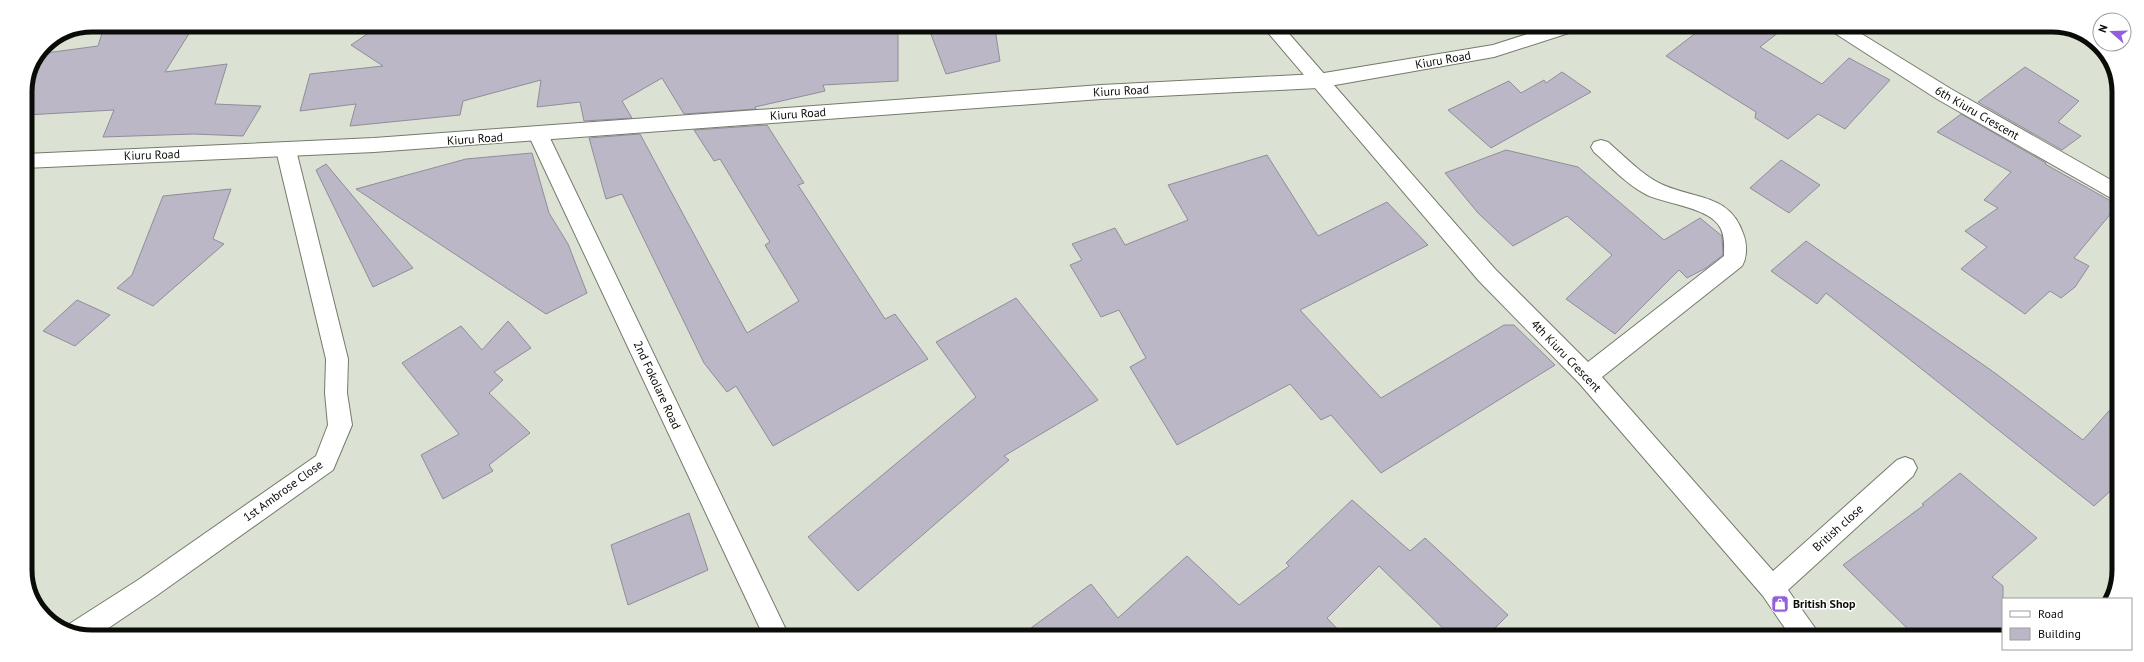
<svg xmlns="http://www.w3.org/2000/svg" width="2144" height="662" font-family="'PT Sans',sans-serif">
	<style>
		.building { fill: #bcb7c6; stroke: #908c9a }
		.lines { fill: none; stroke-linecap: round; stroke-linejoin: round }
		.minor-casing { stroke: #747a6c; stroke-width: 2 }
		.tertiary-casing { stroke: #747a6c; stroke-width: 2 }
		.minor { fill: #fff; fill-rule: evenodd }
		.tertiary { fill: #fff; fill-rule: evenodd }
		.labels { text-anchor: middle; stroke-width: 3; stroke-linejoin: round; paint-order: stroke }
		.street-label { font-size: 12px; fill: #0a0c07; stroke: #fff }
		.poi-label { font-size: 12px; font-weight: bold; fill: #0a0c07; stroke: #fff; text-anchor: start }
		.rim { fill: none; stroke: #0a0c07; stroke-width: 5 }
	</style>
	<rect width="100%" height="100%" fill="#dbe2d3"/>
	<path class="building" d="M 1702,28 L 1784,28 L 1760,47 L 1822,84 L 1849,58 L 1890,80 L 1845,129 L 1818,114 L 1788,139 L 1755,118 L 1756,112 L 1666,56 Z
		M 898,29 L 898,81 L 823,85 L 825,91 L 755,107 L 756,109 L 684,114 L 662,78 L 622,101 L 632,118 L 584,121 L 580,102 L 537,107 L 541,80 L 463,101 L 460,115 L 350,126 L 356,104 L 300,111 L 310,74 L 383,66 L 351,45 L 373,30 Z
		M 929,29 L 995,29 L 1000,61 L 946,74 Z
		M 103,30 L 161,30 L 160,32 L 190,32 L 165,72 L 227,64 L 215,104 L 261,106 L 243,136 L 194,134 L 103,137 L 114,110 L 26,115 L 32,104 L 25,104 L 25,92 L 30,66 L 38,54 L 98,46 Z
		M 2025,67 L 2079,101 L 2058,122 L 2081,136 L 2062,150 L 1978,102 Z
		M 1562,72 L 1591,92 L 1491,148 L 1448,110 L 1509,81 L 1521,93 L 1544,80 L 1546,83 Z
		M 1961,114 L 2046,163 L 2045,164 L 2118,205 L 2074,258 L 2089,266 L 2075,287 L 2061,298 L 2050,291 L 2025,314 L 1961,269 L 1987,247 L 1965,231 L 1998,208 L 1984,200 L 2011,172 L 1937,132 Z
		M 767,125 L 804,183 L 798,185 L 885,319 L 895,314 L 928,359 L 773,446 L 736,386 L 727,392 L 704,363 L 622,194 L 606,199 L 589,138 L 640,134 L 747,333 L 799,301 L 765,245 L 770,242 L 720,159 L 714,161 L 694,130 Z
		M 1506,150 L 1578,167 L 1664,240 L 1700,218 L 1722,236 L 1723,255 L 1706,268 L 1687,278 L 1679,270 L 1615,334 L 1566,299 L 1612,255 L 1567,216 L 1513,246 L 1478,213 L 1445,173 Z
		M 532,153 L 549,213 L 568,244 L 587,293 L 546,314 L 356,189 L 466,159 Z
		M 1267,155 L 1318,236 L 1387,202 L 1428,245 L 1300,310 L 1381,398 L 1504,325 L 1514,325 L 1555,365 L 1381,473 L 1331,415 L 1321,420 L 1290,384 L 1177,445 L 1130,367 L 1146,358 L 1119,310 L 1101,317 L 1070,265 L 1082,260 L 1072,244 L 1115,228 L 1125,245 L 1188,220 L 1168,185 Z
		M 1781,160 L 1820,185 L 1789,213 L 1750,188 Z
		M 326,164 L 413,268 L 373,287 L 316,170 Z
		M 231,189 L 213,239 L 224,244 L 153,306 L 117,288 L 132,275 L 163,196 Z
		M 1806,241 L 1995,373 L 2083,440 L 2117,402 L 2117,485 L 2094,506 L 1826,293 L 1817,304 L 1771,271 Z
		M 1016,298 L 1098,400 L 1004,456 L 1009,460 L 858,591 L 808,537 L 976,397 L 936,342 Z
		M 77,300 L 110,315 L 75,346 L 43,331 Z
		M 508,321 L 531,348 L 494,372 L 503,380 L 489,393 L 530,433 L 489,465 L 493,471 L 443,499 L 421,455 L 459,434 L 402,363 L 461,326 L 482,350 Z
		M 1960,473 L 2037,538 L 1992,577 L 2003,586 L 2003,637 L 1916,637 L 1843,565 L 1924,505 L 1922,504 Z
		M 1352,500 L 1410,551 L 1425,538 L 1508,615 L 1487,636 L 1451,636 L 1379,566 L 1327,618 L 1344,636 L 1020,636 L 1091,584 L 1118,618 L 1187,556 L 1239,605 L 1289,566 L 1286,563 Z
		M 689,513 L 708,570 L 628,605 L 611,545 Z"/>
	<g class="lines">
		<defs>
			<path id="minor" d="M 1264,28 L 1284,28 L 1495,269 L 1588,362 L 1724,256 C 1724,247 1725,238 1721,229 C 1712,208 1667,204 1647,195 C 1627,185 1610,166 1594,152 L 1591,147 L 1594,142 L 1601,140 L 1608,142 C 1624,156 1641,174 1661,184 C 1695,200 1731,193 1744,236 C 1747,245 1747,258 1742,266 L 1602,377 L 1773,571 L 1897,460 L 1905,457 L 1913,460 L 1917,468 L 1913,476 L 1788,590 L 1815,628 L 1819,637 L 1791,637 L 1763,596 L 1579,383 L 1479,281 Z
				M 1830,28 L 1852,28 L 1951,89 L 2118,184 L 2118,201 L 2111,198 L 1937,99 L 1833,32 Z
				M 538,127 L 545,129 L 548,134 L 789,636 L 763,635 L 528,134 L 531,129 Z
				M 286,143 L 293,145 L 296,150 L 348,359 L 347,393 L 352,425 L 333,470 L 156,596 L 98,635 L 74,635 L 65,629 L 66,626 L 138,580 L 316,456 L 328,425 L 325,393 L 326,359 L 276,150 L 279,145 Z"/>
			<path id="tertiary" d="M 1546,28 L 1575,28 L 1572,32 L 1494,57 L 1318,88 L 1101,99 L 374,152 L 25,168 L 25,154 L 374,138 L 1101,85 L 1318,74 L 1493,45 Z"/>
		</defs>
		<use href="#minor" class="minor-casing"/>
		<use href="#tertiary" class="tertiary-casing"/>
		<use href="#minor" class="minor"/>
		<use href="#tertiary" class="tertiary"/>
	</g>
	<defs>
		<symbol id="shop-square" viewBox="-11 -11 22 22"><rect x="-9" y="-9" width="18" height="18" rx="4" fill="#9260d9" stroke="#fff"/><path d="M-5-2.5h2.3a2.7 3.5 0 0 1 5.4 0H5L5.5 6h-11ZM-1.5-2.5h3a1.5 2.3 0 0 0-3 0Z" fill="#fff"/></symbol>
	</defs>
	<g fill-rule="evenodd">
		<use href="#shop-square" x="1770" y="594" width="20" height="20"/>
	</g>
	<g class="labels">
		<g class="street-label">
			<text transform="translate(1443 60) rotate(-10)" y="4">Kiuru Road</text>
			<text transform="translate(1121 91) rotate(-3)" y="4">Kiuru Road</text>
			<text transform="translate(1977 113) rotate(30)" y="4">6th Kiuru Crescent</text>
			<text transform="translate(798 114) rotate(-4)" y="4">Kiuru Road</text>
			<text transform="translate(475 139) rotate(-4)" y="4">Kiuru Road</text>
			<text transform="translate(152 155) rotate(-2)" y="4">Kiuru Road</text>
			<text transform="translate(1566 356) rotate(46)" y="4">4th Kiuru Crescent</text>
			<text transform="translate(657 385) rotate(65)" y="4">2nd Fokolare Road</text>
			<text transform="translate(283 491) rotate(-36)" y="4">1st Ambrose Close</text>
			<text transform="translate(1838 528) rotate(-42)" y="4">British close</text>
		</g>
		<g class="poi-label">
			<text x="1793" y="608">British Shop</text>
		</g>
	</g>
	<path d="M0 0H2144V662H0ZM92 32H2052A60 60 0 0 1 2112 92V570A60 60 0 0 1 2052 630H92A60 60 0 0 1 32 570V92A60 60 0 0 1 92 32Z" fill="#fff" fill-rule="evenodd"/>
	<path class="rim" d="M92 32H2052A60 60 0 0 1 2112 92V570A60 60 0 0 1 2052 630H92A60 60 0 0 1 32 570V92A60 60 0 0 1 92 32Z"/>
	<rect x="2002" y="598" width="130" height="52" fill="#ffffff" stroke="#9d9e9c"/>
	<rect x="2010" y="611" width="20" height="6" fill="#ffffff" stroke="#9d9e9c"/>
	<text x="2038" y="618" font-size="12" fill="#0a0c07">Road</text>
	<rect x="2010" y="628" width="20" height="12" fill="#bcb7c6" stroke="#9d9e9c"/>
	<text x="2038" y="638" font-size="12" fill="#0a0c07">Building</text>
	<g transform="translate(2112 32) rotate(290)"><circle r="19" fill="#ffffff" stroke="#9d9e9c"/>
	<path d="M0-3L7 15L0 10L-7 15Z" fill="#9260d9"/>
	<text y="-6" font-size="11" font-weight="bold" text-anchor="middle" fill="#0a0c07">N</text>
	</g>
</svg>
